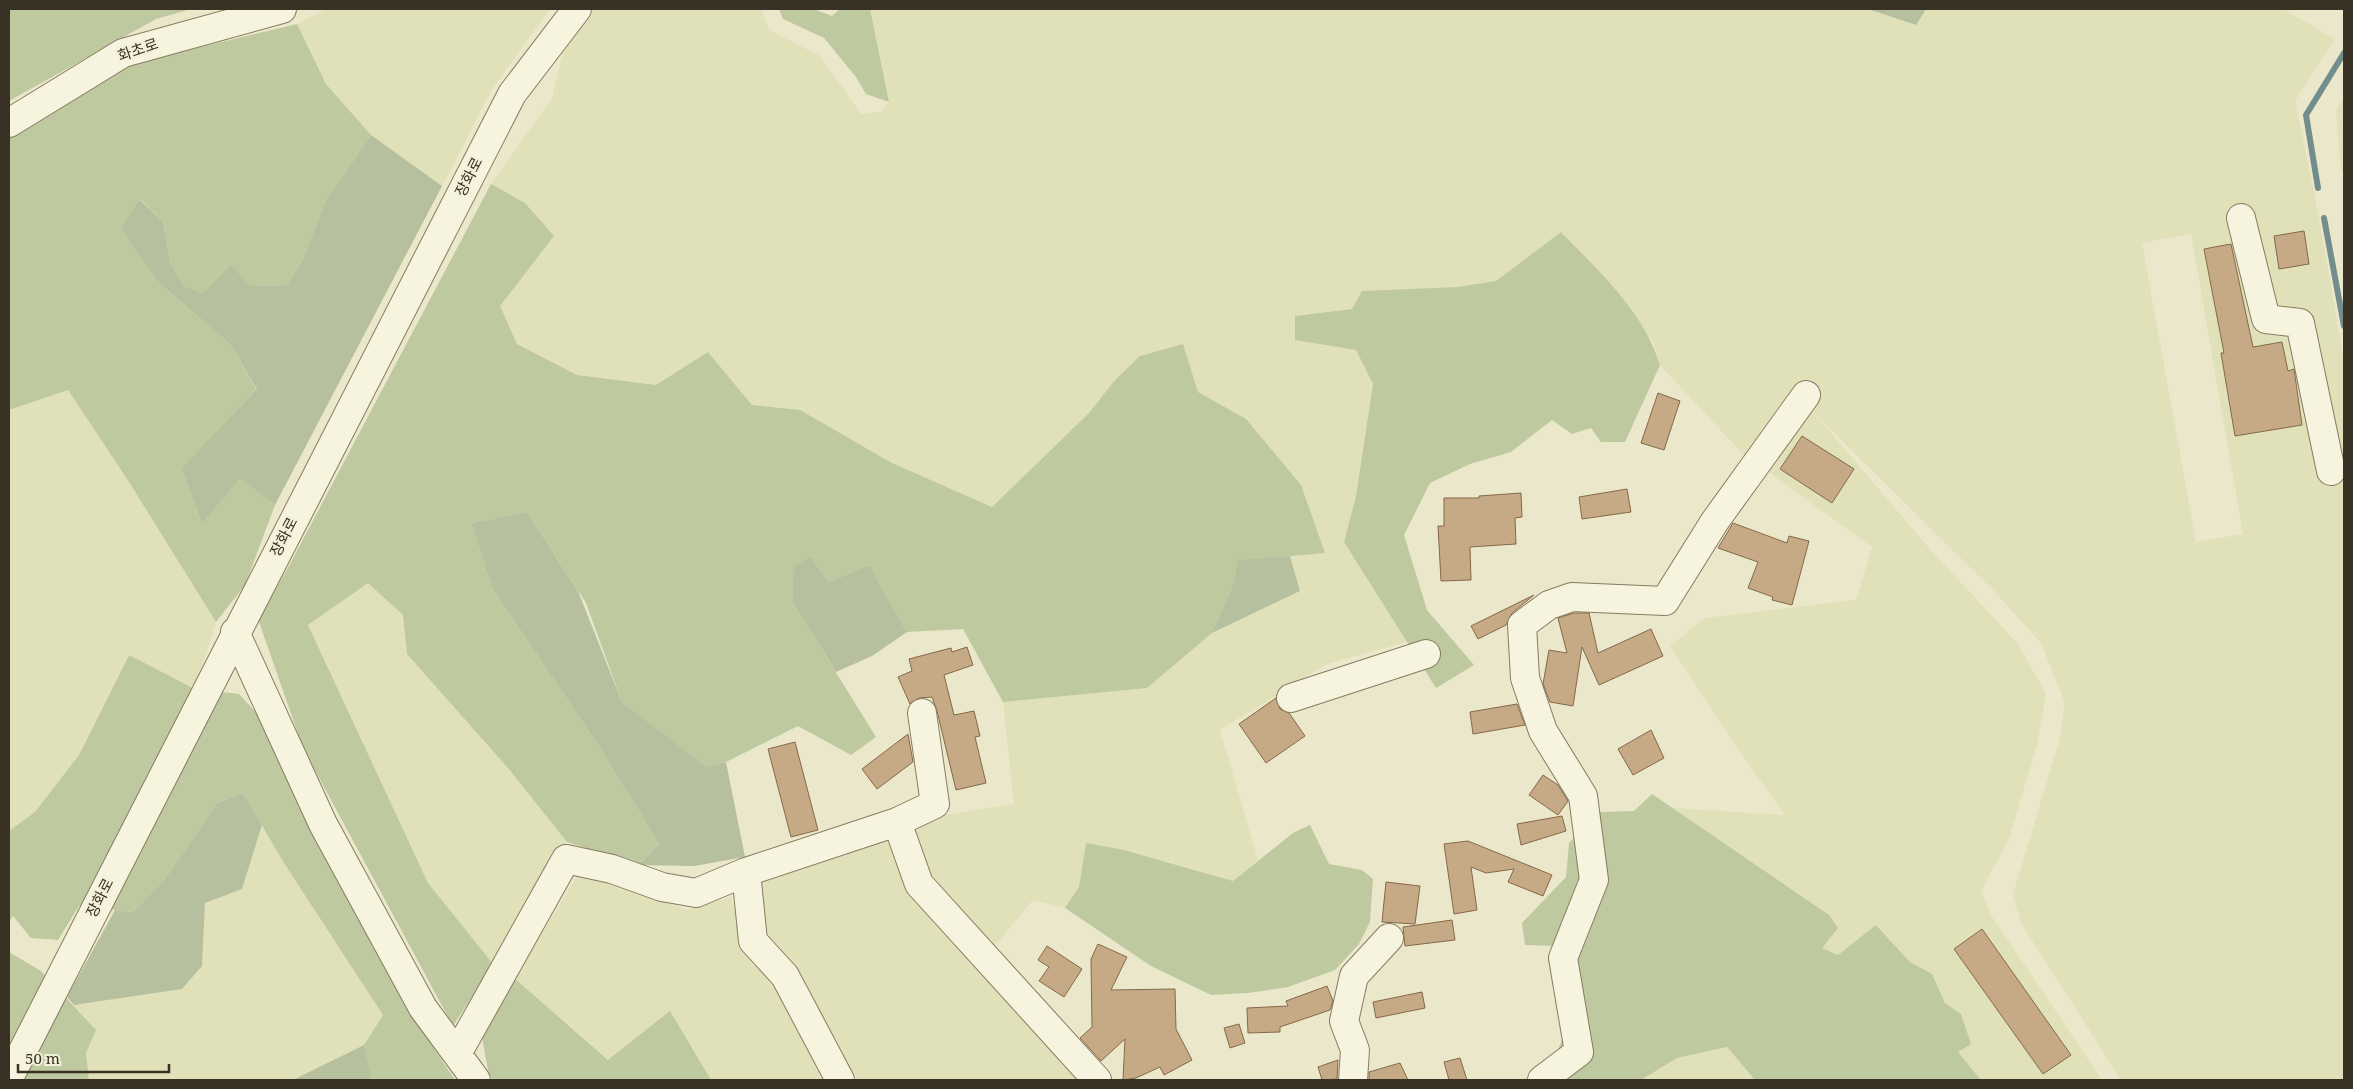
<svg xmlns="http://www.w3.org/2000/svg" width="2353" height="1089" font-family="'Noto Serif','Noto Sans KR',serif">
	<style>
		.farmland { fill: #e0e0b9; fill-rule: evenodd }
		.green { fill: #bec9a0 }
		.cemetery { fill: #b6bf9e }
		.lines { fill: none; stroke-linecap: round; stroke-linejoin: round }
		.stream { stroke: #728e8c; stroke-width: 6 }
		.building { fill: #c6aa85; stroke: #846949 }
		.minor-casing { stroke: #877b61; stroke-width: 30 }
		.minor { stroke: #f6f3de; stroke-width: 28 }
		.labels { text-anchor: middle; stroke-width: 4; stroke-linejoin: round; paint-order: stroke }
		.street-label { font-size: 15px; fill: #393123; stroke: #f3f0da }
	</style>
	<rect width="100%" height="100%" fill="#ebe7cb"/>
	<path class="farmland" d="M 326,9 L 550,9 L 491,91 L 442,186 L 371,135 L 326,84 L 297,24 Z
		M 592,9 L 761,9 L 769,30 L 820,56 L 861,114 L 881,112 L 889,102 L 870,9 L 1868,9 L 1916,25 L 1926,9 L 2283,9 L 2335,39 L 2295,101 L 2318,212 L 2344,361 L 2344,1080 L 2121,1080 L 2021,923 L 2013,895 L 2060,738 L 2065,703 L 2041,643 L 1994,591 L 1814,413 L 1929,548 L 2018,644 L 2046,694 L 2037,745 L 2009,839 L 1981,890 L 1991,915 L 2102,1080 L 1981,1080 L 1958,1052 L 1961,1014 L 1945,1003 L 1932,974 L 1910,962 L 1877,925 L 1838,955 L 1821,948 L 1774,879 L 1673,808 L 1785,815 L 1740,752 L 1670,646 L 1705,618 L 1856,600 L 1872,547 L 1741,452 L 1660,365 L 1653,342 L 1561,232 L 1496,281 L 1352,309 L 1295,316 L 1295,340 L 1356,350 L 1373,384 L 1356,496 L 1344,542 L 1407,642 L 1327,664 L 1220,730 L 1258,860 L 1233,881 L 1173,863 L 1086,843 L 1079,888 L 1065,908 L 1033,900 L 992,949 L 930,874 L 912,820 L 1014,804 L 1003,702 L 1147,688 L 1212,633 L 1300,591 L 1290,556 L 1324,553 L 1246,419 L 1198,392 L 1183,344 L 1140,356 L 1115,380 L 1089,413 L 992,507 L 892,463 L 800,410 L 752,405 L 708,352 L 656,385 L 577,375 L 517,344 L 499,305 L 554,236 L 525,203 L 491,184 L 552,99 L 565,43 ZM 2191,234 L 2243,534 L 2196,542 L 2142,243 Z
		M 2344,97 L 2344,173 L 2341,171 L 2336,111 Z
		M 68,390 L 129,482 L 216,622 L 195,689 L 128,655 L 79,755 L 35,812 L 9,831 L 9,410 Z
		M 368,583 L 403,615 L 407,654 L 508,768 L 567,842 L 493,964 L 428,883 L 308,625 Z
		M 262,825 L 383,1015 L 364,1045 L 293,1080 L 89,1080 L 86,1053 L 96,1030 L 74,1005 L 182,989 L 202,966 L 205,903 L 242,889 Z
		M 886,833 L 1079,1080 L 849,1080 L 761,935 L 758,878 Z
		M 579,873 L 688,910 L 731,897 L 751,963 L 775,981 L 822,1080 L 711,1080 L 670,1012 L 609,1060 L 514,978 Z
		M 1727,1047 L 1755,1080 L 1641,1080 L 1677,1058 Z"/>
	<path class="green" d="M 9,9 L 191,9 L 156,19 L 9,101 Z
		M 779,9 L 814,9 L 832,16 L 840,9 L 870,9 L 889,102 L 866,94 L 856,77 L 824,38 L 783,19 Z
		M 297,24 L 326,84 L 371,135 L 326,200 L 302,261 L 286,286 L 250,286 L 203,293 L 184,286 L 170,262 L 163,222 L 141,200 L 120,228 L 157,281 L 231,345 L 257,391 L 181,468 L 202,524 L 240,477 L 275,505 L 245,585 L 216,622 L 129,482 L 68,390 L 9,410 L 9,133 L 133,63 Z
		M 491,184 L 525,203 L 554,236 L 500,306 L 517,344 L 577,375 L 656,385 L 708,352 L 752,405 L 800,410 L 892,463 L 992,507 L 1089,413 L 1115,380 L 1140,356 L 1183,344 L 1198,392 L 1246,419 L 1301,485 L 1325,553 L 1238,561 L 1232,587 L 1212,633 L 1147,688 L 1003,702 L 963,629 L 907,632 L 869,565 L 829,582 L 811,557 L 793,603 L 876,737 L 851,755 L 798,726 L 726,762 L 707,769 L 622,702 L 586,603 L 527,512 L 471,523 L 492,588 L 602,751 L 659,844 L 639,865 L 567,842 L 508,768 L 407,654 L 403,615 L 368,583 L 308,625 L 428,883 L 493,964 L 453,1026 L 303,748 L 258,619 L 290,564 Z
		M 1561,232 C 1599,272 1643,310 1660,365 L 1625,442 L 1601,442 L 1591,428 L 1572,434 L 1552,420 L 1511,452 L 1470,464 L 1430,483 L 1404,535 L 1427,610 L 1474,665 L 1436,688 L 1344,542 L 1356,496 L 1373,384 L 1356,350 L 1295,340 L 1295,316 L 1352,309 L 1362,291 L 1458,287 L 1496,281 Z
		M 129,655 L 195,689 L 239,694 L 260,717 L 283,769 L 409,1011 L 455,1080 L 372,1080 L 364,1045 L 383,1015 L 284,863 L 243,793 L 217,803 L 165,879 L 133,912 L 79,906 L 58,940 L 31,938 L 13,916 L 9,922 L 9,831 L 35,812 L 79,755 Z
		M 1652,794 L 1829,915 L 1838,928 L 1822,948 L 1838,955 L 1876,925 L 1910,962 L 1932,974 L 1945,1003 L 1961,1014 L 1971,1044 L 1958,1052 L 1981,1080 L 1755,1080 L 1727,1047 L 1677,1058 L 1641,1080 L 1556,1080 L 1553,1064 L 1566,1028 L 1555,946 L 1525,945 L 1522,923 L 1566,877 L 1569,843 L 1599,812 L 1634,811 Z
		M 1310,825 L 1329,864 L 1362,870 L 1373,879 L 1370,922 L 1359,944 L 1335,970 L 1288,987 L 1248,993 L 1211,995 L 1151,966 L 1065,908 L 1079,887 L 1086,843 L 1124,850 L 1233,881 L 1293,833 Z
		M 9,952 L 41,971 L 96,1030 L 86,1053 L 89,1080 L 9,1080 Z
		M 514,978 L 608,1060 L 670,1011 L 711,1080 L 493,1080 L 489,1075 L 481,1032 Z"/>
	<path class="cemetery" d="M 1868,9 L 1926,9 L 1916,25 Z
		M 371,135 L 442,186 L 275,505 L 240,478 L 202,524 L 181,468 L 257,390 L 231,345 L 157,281 L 120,228 L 140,200 L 163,222 L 170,262 L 184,286 L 203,293 L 231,265 L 250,286 L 286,286 L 302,261 L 326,200 Z
		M 527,512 L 578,591 L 622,702 L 707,768 L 726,762 L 745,857 L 694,866 L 639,865 L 659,844 L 602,751 L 492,588 L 471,523 Z
		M 1290,556 L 1300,591 L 1212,633 L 1232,587 L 1238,560 Z
		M 811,557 L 829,582 L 869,565 L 907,632 L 872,656 L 836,672 L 793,603 L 794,566 Z
		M 243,793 L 262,825 L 242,889 L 205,903 L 202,966 L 182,989 L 74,1005 L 67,997 L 115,910 L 133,912 L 165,879 L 217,803 Z
		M 364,1045 L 372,1080 L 293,1080 Z"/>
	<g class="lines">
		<path class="stream" d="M 2318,188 L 2306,115 L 2344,53
			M 2324,218 L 2344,326"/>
	</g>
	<path class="building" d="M 2304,231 L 2309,264 L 2279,269 L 2274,236 Z
		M 2231,244 L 2253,347 L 2282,342 L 2288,371 L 2294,369 L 2302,425 L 2235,436 L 2221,353 L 2224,353 L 2204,249 Z
		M 1658,393 L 1680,401 L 1664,450 L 1641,443 Z
		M 1802,436 L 1854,469 L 1832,503 L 1780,469 Z
		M 1627,489 L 1631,512 L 1582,519 L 1579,497 Z
		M 1521,493 L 1522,517 L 1515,518 L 1516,544 L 1470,547 L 1471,580 L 1441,581 L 1438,526 L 1444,526 L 1444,498 L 1479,498 L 1479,496 Z
		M 1733,523 L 1787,543 L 1789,536 L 1809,541 L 1792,605 L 1772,600 L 1773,597 L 1748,588 L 1758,562 L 1718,548 Z
		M 1534,595 L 1512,613 L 1506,625 L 1478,639 L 1471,626 Z
		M 1574,613 L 1589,613 L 1598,653 L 1651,629 L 1663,656 L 1599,685 L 1582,647 L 1573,706 L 1550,702 L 1543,684 L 1549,650 L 1567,653 L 1558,618 Z
		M 967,647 L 973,665 L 944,675 L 954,715 L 974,711 L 980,736 L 975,737 L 986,783 L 956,790 L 937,711 L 932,697 L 919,698 L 910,704 L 898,677 L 912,671 L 909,659 L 951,648 L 952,652 Z
		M 1276,698 L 1280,709 L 1289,713 L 1305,736 L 1266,763 L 1239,724 Z
		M 1517,704 L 1525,725 L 1473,734 L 1470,712 Z
		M 1651,730 L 1664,758 L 1633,775 L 1618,749 Z
		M 908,734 L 913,762 L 877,789 L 862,769 Z
		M 795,742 L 818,830 L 791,837 L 768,749 Z
		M 1543,775 L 1558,785 L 1568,801 L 1558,815 L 1529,795 Z
		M 1562,816 L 1566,831 L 1521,845 L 1517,824 Z
		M 1468,841 L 1552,875 L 1543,896 L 1508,882 L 1514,869 L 1486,873 L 1471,867 L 1477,910 L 1454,914 L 1444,844 Z
		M 1386,882 L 1420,886 L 1415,924 L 1382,922 Z
		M 1452,920 L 1455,940 L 1405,946 L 1403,927 Z
		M 1982,929 L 2071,1055 L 2043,1074 L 1954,949 Z
		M 1098,944 L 1127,957 L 1111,990 L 1175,989 L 1176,1029 L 1192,1060 L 1164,1075 L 1160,1067 L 1136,1078 L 1123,1080 L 1125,1039 L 1101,1061 L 1080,1038 L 1092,1027 L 1091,959 Z
		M 1047,946 L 1082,969 L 1064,997 L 1039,981 L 1049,967 L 1038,960 Z
		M 1327,986 L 1333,1001 L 1330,1010 L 1280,1027 L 1280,1032 L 1248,1033 L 1247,1008 L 1288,1006 L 1286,1001 Z
		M 1422,992 L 1425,1008 L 1376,1018 L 1373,1002 Z
		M 1239,1024 L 1245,1043 L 1230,1048 L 1224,1028 Z
		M 1460,1058 L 1467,1080 L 1449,1080 L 1444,1062 Z
		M 1338,1060 L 1337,1079 L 1322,1080 L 1318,1067 Z
		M 1400,1063 L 1408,1080 L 1369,1080 L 1369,1072 Z"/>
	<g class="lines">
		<defs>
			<path id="minor" d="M 9,123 L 123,53 L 282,9
				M 2241,218 L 2266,319 L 2300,323 L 2331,471
				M 235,632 L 323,824 L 423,1008 L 476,1080
				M 1291,698 L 1426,654
				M 897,822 L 919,884 L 1097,1080
				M 457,1054 L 566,859 L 612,869 L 662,887 L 696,893 L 746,872
				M 9,1078 L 512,94 L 577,9
				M 840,1080 L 785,976 L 753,941 L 746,872 L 897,822 L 935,804 L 922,713
				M 1353,1080 L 1355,1050 L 1344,1021 L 1354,976 L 1389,938
				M 1542,1080 L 1579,1052 L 1563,958 L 1594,880 L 1583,796 L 1543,731 L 1525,678 L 1522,625 L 1549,605 L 1572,597 L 1665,601 L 1715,521 L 1806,395"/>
		</defs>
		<use href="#minor" class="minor-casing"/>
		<use href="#minor" class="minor"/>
	</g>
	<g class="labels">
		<g class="street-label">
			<text transform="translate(138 50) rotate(-19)" y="5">화초로</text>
			<text transform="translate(469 177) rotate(-63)" y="5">장화로</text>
			<text transform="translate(284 537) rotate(-63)" y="5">장화로</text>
			<text transform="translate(100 898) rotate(-63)" y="5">장화로</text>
		</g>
	</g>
	<rect width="2353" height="1089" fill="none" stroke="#393123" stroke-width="20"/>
	<path d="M18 1064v8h151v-8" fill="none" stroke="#393123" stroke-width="2.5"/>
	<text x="25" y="1064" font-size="15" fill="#393123" stroke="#f3f0da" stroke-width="4" paint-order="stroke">50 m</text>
</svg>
